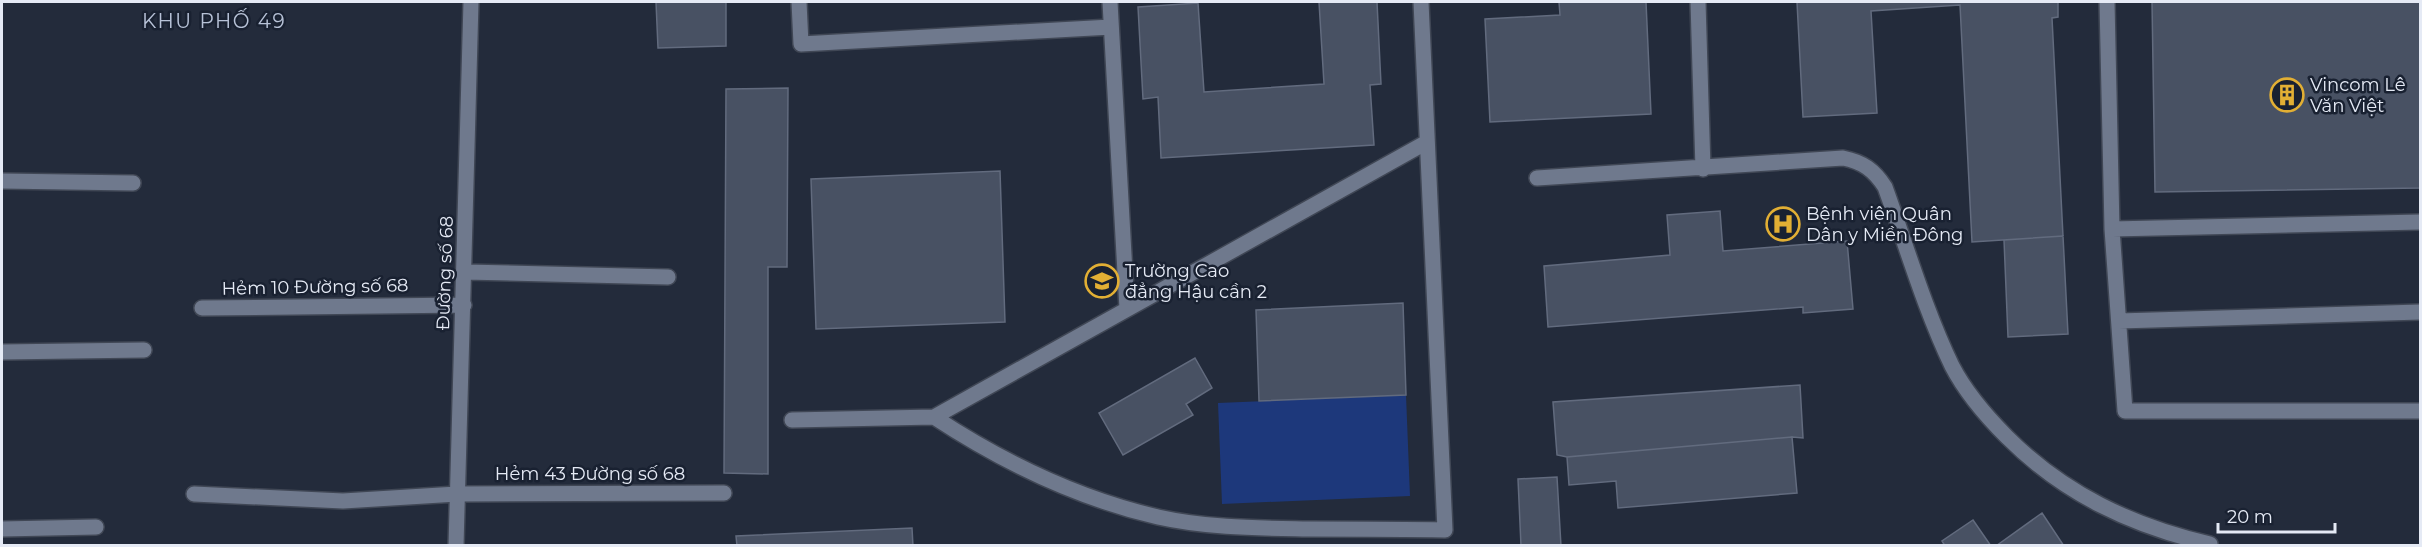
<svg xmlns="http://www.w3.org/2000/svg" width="2422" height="547" font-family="Montserrat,sans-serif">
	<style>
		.green { fill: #1d387b }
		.building { fill: #485163; stroke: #626b7e; stroke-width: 1.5 }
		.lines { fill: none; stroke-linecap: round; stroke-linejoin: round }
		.minor-casing { stroke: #404755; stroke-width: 18 }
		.minor { stroke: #6f798d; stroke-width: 15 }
		.labels { text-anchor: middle; stroke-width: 5; stroke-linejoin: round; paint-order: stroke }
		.poi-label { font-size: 18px; fill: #e5eaf5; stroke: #192131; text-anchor: start }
		.street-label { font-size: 18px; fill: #e5eaf5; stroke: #192131 }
		.neighbourhood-label { font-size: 20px; letter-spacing: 1.5px; fill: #b7c2d7; stroke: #192131 }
	</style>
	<rect width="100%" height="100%" fill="#232b3b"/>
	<path class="green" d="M 1406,395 L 1410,496 L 1222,504 L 1218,403 Z"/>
	<path class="building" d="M 656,2 L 726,2 L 726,46 L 658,48 Z
		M 1319,2 L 1377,2 L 1381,84 L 1370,85 L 1374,145 L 1161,158 L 1158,97 L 1143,99 L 1138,7 L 1198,3 L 1204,92 L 1324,84 Z
		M 1559,2 L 1646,2 L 1651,114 L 1490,122 L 1485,19 L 1560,15 Z
		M 1797,2 L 2058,2 L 2058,17 L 2052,18 L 2063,236 L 1972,242 L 1960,5 L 1871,11 L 1877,113 L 1803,117 Z
		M 2152,2 L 2420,2 L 2420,188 L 2155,192 Z
		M 788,88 L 787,267 L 768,267 L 768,474 L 724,473 L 726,89 Z
		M 1000,171 L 1005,322 L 816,329 L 811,179 Z
		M 1720,211 L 1723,251 L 1847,241 L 1853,309 L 1803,313 L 1803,307 L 1548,327 L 1544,266 L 1670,255 L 1667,215 Z
		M 2063,236 L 2068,334 L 2008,337 L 2004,240 Z
		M 1403,303 L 1406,395 L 1259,401 L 1256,310 Z
		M 1195,358 L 1212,388 L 1186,404 L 1193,415 L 1123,455 L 1099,413 Z
		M 1800,385 L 1803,438 L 1792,437 L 1567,457 L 1557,455 L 1553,402 Z
		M 1792,437 L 1797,493 L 1618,508 L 1616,481 L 1569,485 L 1567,457 Z
		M 1557,477 L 1561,546 L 1521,546 L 1518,479 Z
		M 2042,513 L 2064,546 L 1996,546 Z
		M 1973,520 L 1991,546 L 1945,546 L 1942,541 Z
		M 912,528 L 913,546 L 737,546 L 736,536 Z"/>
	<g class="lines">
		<defs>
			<path id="minor" d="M 799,2 L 801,44 L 1111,27
				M 1110,2 L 1127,309
				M 1698,2 L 1703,169
				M 2107,2 L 2112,229 L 2125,411 L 2420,411
				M 1537,178 L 1843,158 C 1863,162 1874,170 1885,187 C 1906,245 1925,310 1952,366 C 1966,393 1986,416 2007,437 C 2064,494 2132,526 2210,544
				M 2,181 L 133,183
				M 2112,229 L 2420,222
				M 465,272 L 668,277
				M 202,308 L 464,305
				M 2119,321 L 2420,312
				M 2,352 L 144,350
				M 934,417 C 1004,463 1076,498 1158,517 C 1207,528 1258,528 1308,529 C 1354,529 1399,529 1445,530 L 1421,2
				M 792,420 L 934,417 L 1427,142
				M 194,494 L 343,501 L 457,494 L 724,493
				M 2,529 L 96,527
				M 456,546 L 471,2"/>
		</defs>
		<use href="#minor" class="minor-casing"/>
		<use href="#minor" class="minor"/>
	</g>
	<defs>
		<symbol id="building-ring" viewBox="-11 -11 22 22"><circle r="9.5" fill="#192131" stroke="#e2af34" stroke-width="1.5"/><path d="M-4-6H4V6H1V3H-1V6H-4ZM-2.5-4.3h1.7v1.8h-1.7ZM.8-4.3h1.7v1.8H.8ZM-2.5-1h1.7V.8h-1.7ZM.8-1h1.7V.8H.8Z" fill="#e2af34"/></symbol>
		<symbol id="hospital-ring" viewBox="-11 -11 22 22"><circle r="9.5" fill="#192131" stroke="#e2af34" stroke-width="1.5"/><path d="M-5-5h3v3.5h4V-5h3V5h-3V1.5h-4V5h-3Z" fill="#e2af34"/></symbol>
		<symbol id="university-ring" viewBox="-11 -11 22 22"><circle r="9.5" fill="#192131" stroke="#e2af34" stroke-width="1.5"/><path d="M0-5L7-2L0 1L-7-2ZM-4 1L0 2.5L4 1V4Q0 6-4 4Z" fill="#e2af34"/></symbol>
	</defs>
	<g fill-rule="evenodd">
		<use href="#building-ring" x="2268" y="76" width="38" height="38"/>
		<use href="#hospital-ring" x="1764" y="205" width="38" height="38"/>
		<use href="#university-ring" x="1083" y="262" width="38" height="38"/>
	</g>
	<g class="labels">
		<g class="poi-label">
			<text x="2310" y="91">Vincom Lê<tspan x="2310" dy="21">Văn Việt</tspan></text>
			<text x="1806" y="220">Bệnh viện Quân<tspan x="1806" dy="21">Dân y Miền Đông</tspan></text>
			<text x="1125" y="277">Trường Cao<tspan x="1125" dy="21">đẳng Hậu cần 2</tspan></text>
		</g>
		<g class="street-label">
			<text transform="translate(445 273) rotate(-88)" y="6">Đường số 68</text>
			<text transform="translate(315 287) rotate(-1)" y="6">Hẻm 10 Đường số 68</text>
			<text x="590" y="480">Hẻm 43 Đường số 68</text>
		</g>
		<g class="neighbourhood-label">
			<text x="214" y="28">KHU PHỐ 49</text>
		</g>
	</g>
	<rect width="2422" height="547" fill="none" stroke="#e5eaf5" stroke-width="6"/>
	<path d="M2218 523v9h117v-9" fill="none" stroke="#e5eaf5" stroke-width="3"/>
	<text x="2227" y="523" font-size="18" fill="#e5eaf5" stroke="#192131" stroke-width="4.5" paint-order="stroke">20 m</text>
</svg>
